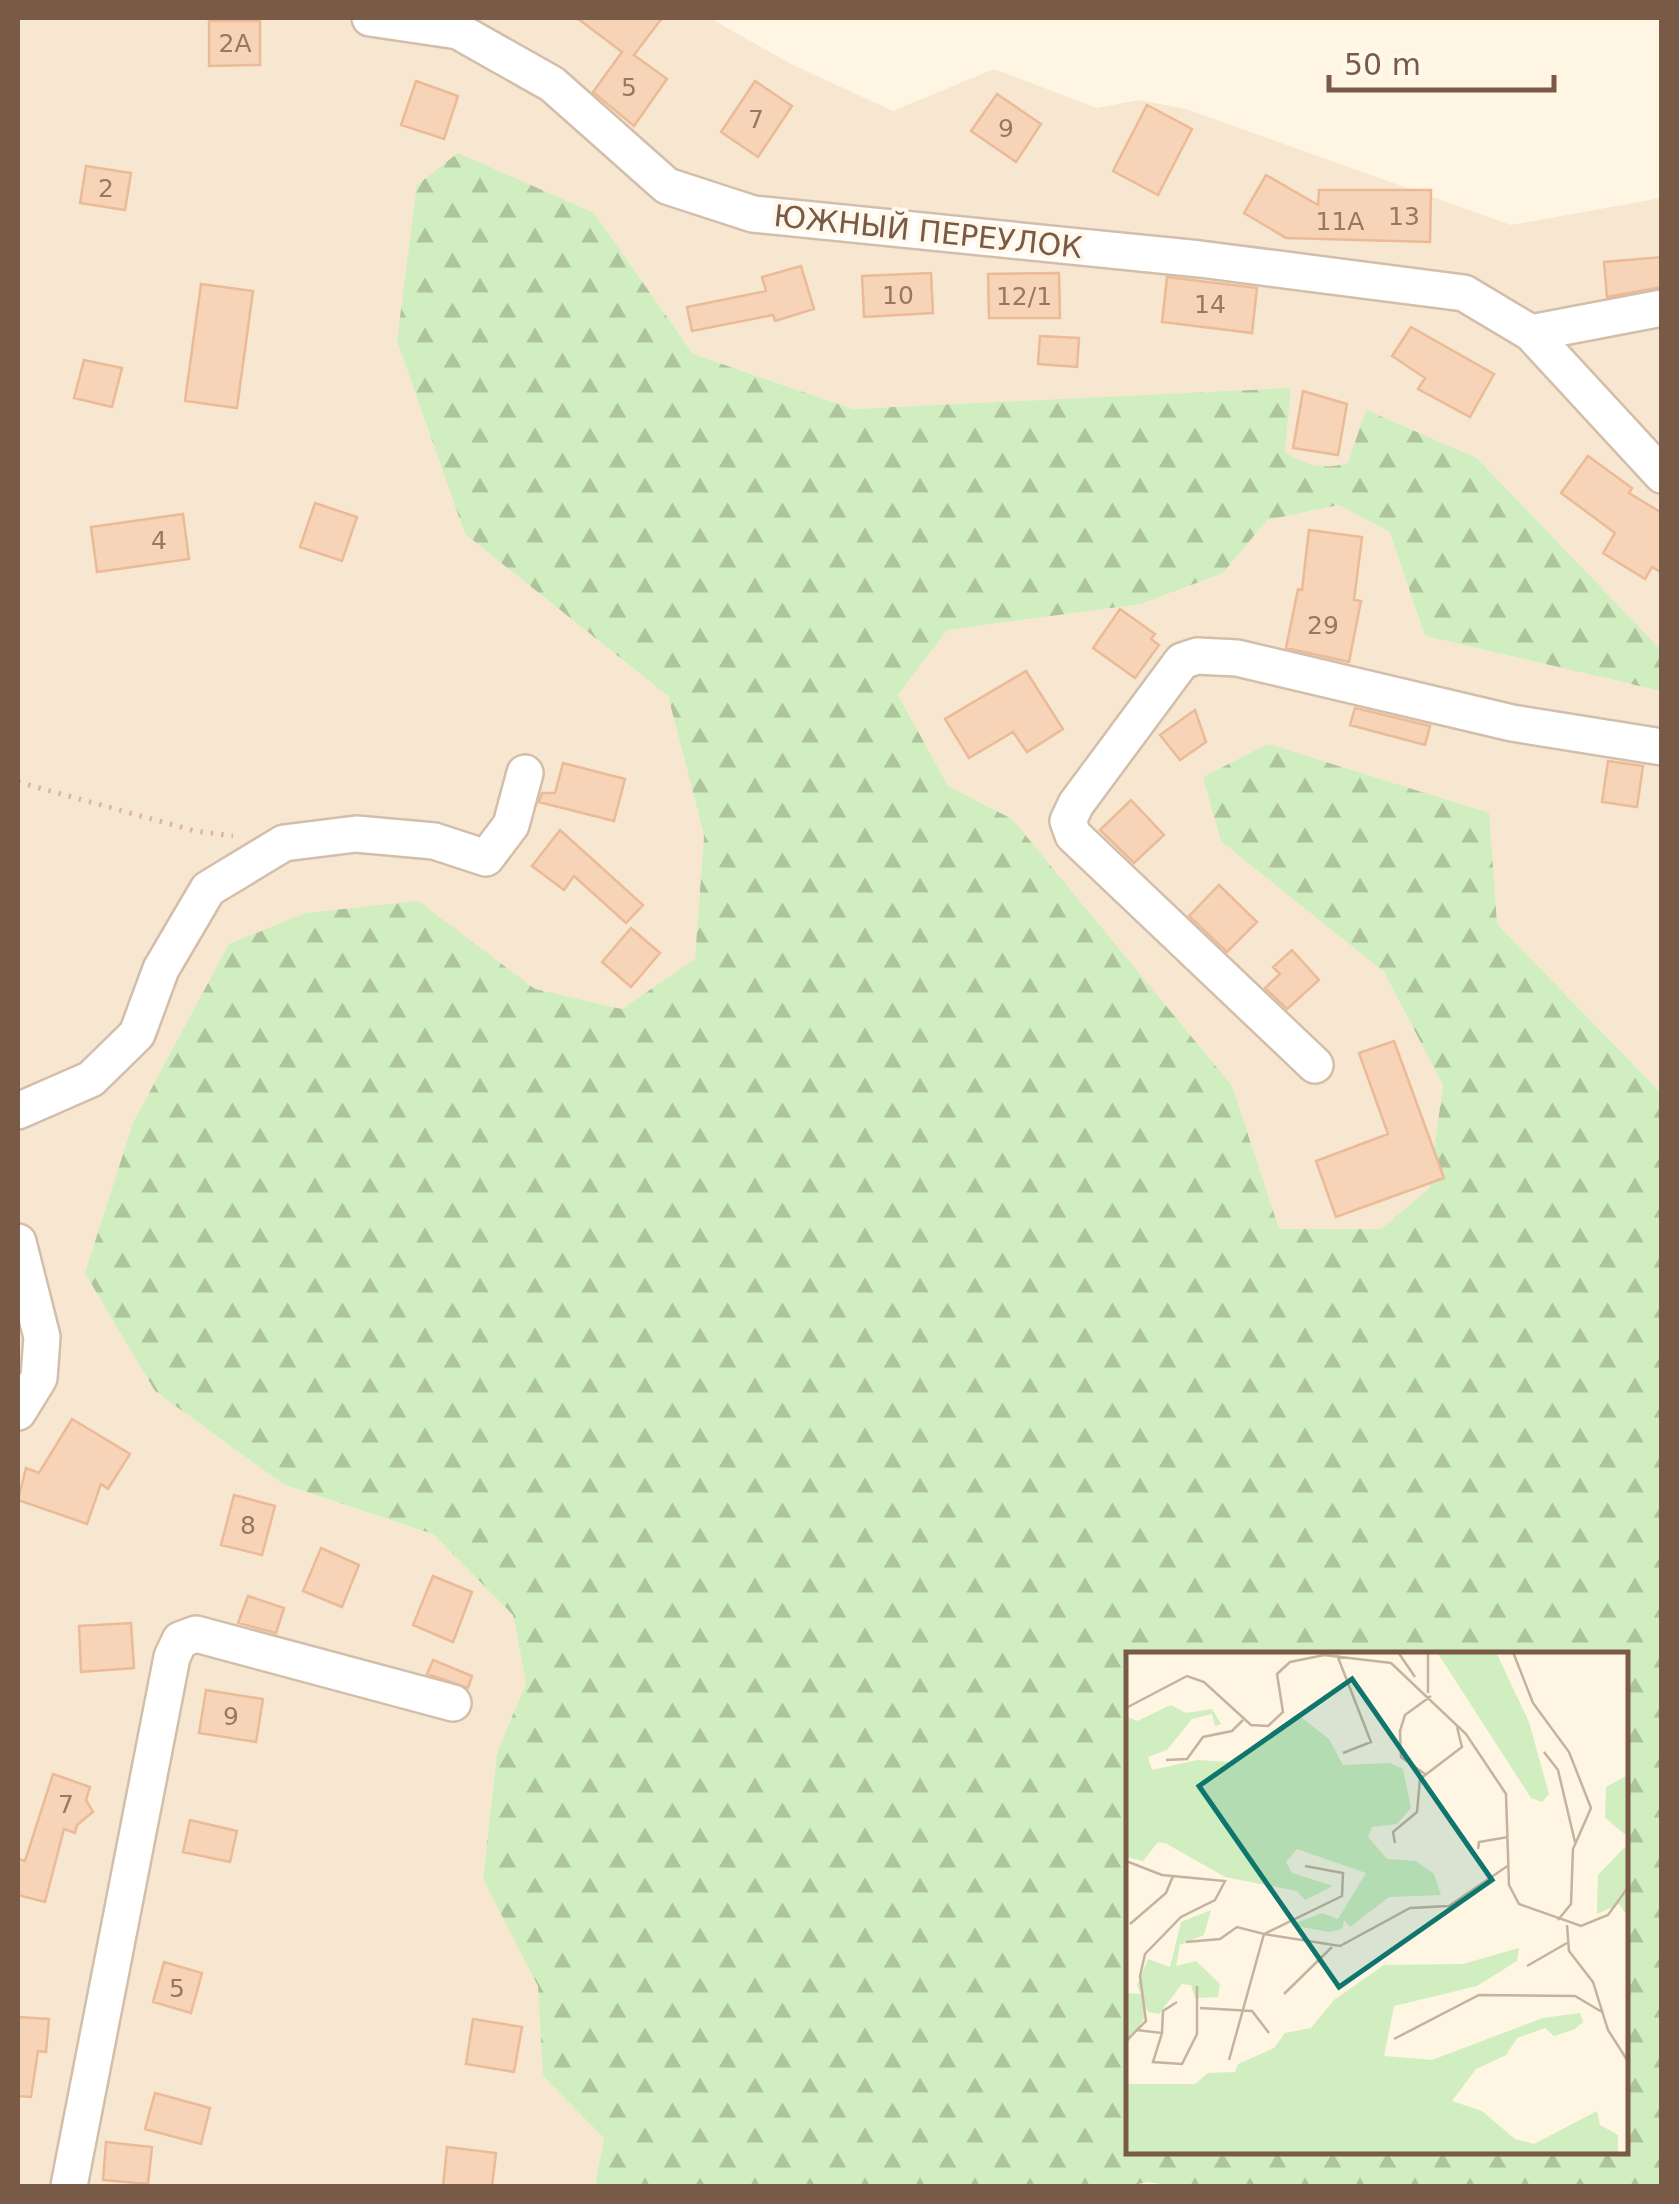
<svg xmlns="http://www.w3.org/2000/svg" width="1679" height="2204" font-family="'DejaVu Sans',sans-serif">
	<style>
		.residential { fill: #f7e7d0 }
		.forest { fill: url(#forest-firs); fill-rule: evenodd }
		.building { fill: #f7d3b7; stroke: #ebba96; stroke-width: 2.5 }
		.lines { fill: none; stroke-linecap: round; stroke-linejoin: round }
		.minor-casing { stroke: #d3beaa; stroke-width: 40 }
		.path { stroke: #dcb69a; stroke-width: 5; stroke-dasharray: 2.5 8; stroke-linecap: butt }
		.minor { stroke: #fff; stroke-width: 35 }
		.labels { text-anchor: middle; stroke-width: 8; stroke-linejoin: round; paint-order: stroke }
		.number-label { font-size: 25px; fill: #987862 }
		.street-label { font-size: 30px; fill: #795a46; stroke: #fff8eb }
		.inset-road { fill: none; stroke: #c5b29f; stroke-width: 2.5 }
		.view { fill: #0f766e; fill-opacity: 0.15; stroke: #0f766e; stroke-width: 5 }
		.inset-edge { fill: none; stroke: #795a46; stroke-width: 5 }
	</style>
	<defs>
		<pattern id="forest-firs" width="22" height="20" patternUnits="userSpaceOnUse" patternTransform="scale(2.5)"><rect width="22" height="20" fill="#d0eebf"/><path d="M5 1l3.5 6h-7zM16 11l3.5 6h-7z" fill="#aec49d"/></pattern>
	</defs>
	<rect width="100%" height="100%" fill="#fef5e3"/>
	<path class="residential" d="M 18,18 L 710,18 L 791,64 L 893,111 L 994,69 L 1097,108 L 1139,100 L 1186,109 L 1511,225 L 1661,198 L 1661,650 L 1477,458 L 1367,411 L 1348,463 L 1329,468 L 1300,462 L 1285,452 L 1291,389 L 853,409 L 693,354 L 594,213 L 397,341 L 465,534 L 668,696 L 704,835 L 695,960 L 622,1009 L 535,989 L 418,902 L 86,1273 L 155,1391 L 283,1484 L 433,1534 L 513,1615 L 526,1683 L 497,1753 L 483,1879 L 539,1986 L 543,2076 L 604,2138 L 595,2186 L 18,2186 Z
		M 1340,505 L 1390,531 L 1425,636 L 1661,691 L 1661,1093 L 1497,924 L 1488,813 L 1221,840 L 1384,972 L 1443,1085 L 1430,1189 L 1381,1229 L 1279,1230 L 1258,1173 L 1012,819 L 948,786 L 898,695 L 946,630 L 1141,604 L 1223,573 L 1267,520 Z"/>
	<path class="forest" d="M 458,153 L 594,213 L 693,354 L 853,409 L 1291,388 L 1285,452 C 1306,466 1324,470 1348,463 L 1366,410 L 1477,458 L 1661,650 L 1661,691 L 1425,636 L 1390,532 L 1339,505 L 1267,520 L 1223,573 L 1141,604 L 947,630 L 898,695 L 948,786 L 1012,819 L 1232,1086 L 1279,1229 L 1381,1229 L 1429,1189 L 1443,1085 L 1384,972 L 1221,841 L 1203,777 L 1268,744 L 1489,813 L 1497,924 L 1661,1093 L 1661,2186 L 1175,2186 L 1147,2182 L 1129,2186 L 595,2186 L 604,2138 L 543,2076 L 538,1986 L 483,1879 L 497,1753 L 526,1683 L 513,1615 L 433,1534 L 283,1484 L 155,1391 L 85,1273 L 133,1123 L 229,944 L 306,913 L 418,901 L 535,989 L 622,1009 L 695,959 L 704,835 L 668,696 L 465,534 L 397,341 L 417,185 ZM 1129,1654 L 1626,1654 L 1626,2152 L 1129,2152 Z"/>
	<path class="building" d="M 577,18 L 662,18 L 634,55 L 667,79 L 634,126 L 593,92 L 622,52 Z
		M 209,21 L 260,21 L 260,65 L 209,66 Z
		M 416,81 L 458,96 L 444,139 L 401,125 Z
		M 755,81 L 792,106 L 758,157 L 721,132 Z
		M 997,94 L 1041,124 L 1016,162 L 971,131 Z
		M 1147,105 L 1192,129 L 1158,195 L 1113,171 Z
		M 86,166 L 131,173 L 125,210 L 80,203 Z
		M 1266,175 L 1318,205 L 1319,190 L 1431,190 L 1430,242 L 1286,238 L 1244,213 Z
		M 1662,257 L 1662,287 L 1607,297 L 1604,262 Z
		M 801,266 L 814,309 L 775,321 L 773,315 L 692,331 L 687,307 L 766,291 L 762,277 Z
		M 931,273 L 933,313 L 864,317 L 862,276 Z
		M 1059,273 L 1060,318 L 989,318 L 988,274 Z
		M 1167,277 L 1257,288 L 1252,333 L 1162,322 Z
		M 201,284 L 253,291 L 237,408 L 185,401 Z
		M 1411,327 L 1494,374 L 1470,417 L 1418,389 L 1425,378 L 1392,356 Z
		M 1040,336 L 1079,338 L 1077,367 L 1038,364 Z
		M 84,360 L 122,368 L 112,407 L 74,398 Z
		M 1303,391 L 1347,404 L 1338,455 L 1293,448 Z
		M 1588,456 L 1632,488 L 1629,493 L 1662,513 L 1662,573 L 1652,567 L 1645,579 L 1603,553 L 1615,533 L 1561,493 Z
		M 315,503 L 357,517 L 342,561 L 300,547 Z
		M 183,514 L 189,559 L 97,572 L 91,527 Z
		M 1309,530 L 1362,537 L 1354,600 L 1361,601 L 1349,662 L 1286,648 L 1298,589 L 1302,590 Z
		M 1120,609 L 1155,634 L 1151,639 L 1159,645 L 1135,678 L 1093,648 Z
		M 1026,671 L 1063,729 L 1027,752 L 1013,732 L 969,758 L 945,719 Z
		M 1355,708 L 1430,726 L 1425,745 L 1350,725 Z
		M 1195,710 L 1206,742 L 1180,760 L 1160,735 Z
		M 1608,761 L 1643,766 L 1637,807 L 1602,802 Z
		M 563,763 L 625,779 L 614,821 L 539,802 L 542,793 L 555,793 Z
		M 1131,800 L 1164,835 L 1134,863 L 1100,830 Z
		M 560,830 L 643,905 L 626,923 L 574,876 L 564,890 L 532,866 Z
		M 1219,885 L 1257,922 L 1227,952 L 1189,916 Z
		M 631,928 L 660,953 L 631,987 L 602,962 Z
		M 1292,950 L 1319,980 L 1287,1009 L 1265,988 L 1280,974 L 1273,967 Z
		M 1394,1041 L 1444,1178 L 1336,1217 L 1316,1161 L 1388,1134 L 1359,1053 Z
		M 72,1419 L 130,1454 L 108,1489 L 101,1484 L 87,1524 L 18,1500 L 26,1468 L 39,1473 Z
		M 234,1495 L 275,1506 L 262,1555 L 221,1545 Z
		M 321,1548 L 359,1565 L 342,1607 L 303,1591 Z
		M 433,1576 L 472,1592 L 453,1642 L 413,1625 Z
		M 248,1596 L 284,1608 L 276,1633 L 238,1623 Z
		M 131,1623 L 134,1668 L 81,1672 L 79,1626 Z
		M 433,1660 L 472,1676 L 468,1688 L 427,1674 Z
		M 206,1690 L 263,1699 L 256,1742 L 199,1733 Z
		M 53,1774 L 90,1787 L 86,1800 L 93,1812 L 77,1825 L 75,1833 L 64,1829 L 45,1902 L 18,1895 L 18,1859 L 25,1861 Z
		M 190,1820 L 237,1831 L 230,1862 L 183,1852 Z
		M 164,1962 L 202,1973 L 191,2013 L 153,2002 Z
		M 18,2017 L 49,2019 L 46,2052 L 38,2051 L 31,2097 L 18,2096 Z
		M 473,2019 L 522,2027 L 514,2072 L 466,2064 Z
		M 155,2093 L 210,2108 L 201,2144 L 145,2129 Z
		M 106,2142 L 152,2147 L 148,2184 L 103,2180 Z
		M 447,2147 L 496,2153 L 492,2186 L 443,2186 Z"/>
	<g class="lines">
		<defs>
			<path id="minor" d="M 370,18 L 458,31 L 552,84 L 667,186 L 753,214 L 1200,259 L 1464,293 L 1531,333 L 1662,475
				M 1531,333 L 1662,308
				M 1315,1065 L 1073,835 L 1068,821 L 1076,804 L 1182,661 L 1197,656 L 1237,658 L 1512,723 L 1662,747
				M 18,1111 L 91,1079 L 137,1034 L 161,969 L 208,889 L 284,843 L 356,834 L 434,841 L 486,858 L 511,825 L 525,773
				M 18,1242 L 42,1337 L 39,1378 L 18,1412
				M 69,2186 L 172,1657 L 180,1640 L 196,1634 L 453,1703"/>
		</defs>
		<use href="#minor" class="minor-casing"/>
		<path class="path" d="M 18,782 L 195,831 L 233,836"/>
		<use href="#minor" class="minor"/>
	</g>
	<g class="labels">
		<g class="number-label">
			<text x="235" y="52">2А</text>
			<text x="629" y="96">5</text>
			<text x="756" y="128">7</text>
			<text x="1006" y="137">9</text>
			<text x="106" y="197">2</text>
			<text x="1404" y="225">13</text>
			<text x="1340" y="230">11А</text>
			<text x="898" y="304">10</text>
			<text x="1024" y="305">12/1</text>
			<text x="1210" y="313">14</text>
			<text x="159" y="549">4</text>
			<text x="1323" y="634">29</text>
			<text x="248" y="1534">8</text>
			<text x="231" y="1725">9</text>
			<text x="66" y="1813">7</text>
			<text x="177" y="1997">5</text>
		</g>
		<g class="street-label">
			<text transform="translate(928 232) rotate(6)" y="10">ЮЖНЫЙ ПЕРЕУЛОК</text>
		</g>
	</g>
	<g transform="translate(1126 1652)">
		<rect width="502" height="502" fill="#fef5e3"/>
		<path d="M 370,0 L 403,70 L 423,142 L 416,150 L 405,146 L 311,0 ZM 45,53 L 60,61 L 86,57 L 95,72 L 89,74 L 86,62 L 66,67 L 41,98 L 22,105 L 26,118 L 71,108 L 104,110 L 171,62 L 203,87 L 217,113 L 264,111 L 277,117 L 285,156 L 271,172 L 246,175 L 242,185 L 261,207 L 290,209 L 308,222 L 315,243 L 263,245 L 224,275 L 218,268 L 216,277 L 203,280 L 165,273 L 196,261 L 212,267 L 240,221 L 171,197 L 160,210 L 166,221 L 207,234 L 179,248 L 171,239 L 99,225 L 41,192 L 32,190 L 17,209 L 0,205 L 0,64 L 11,69 ZM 502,123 L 502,265 L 493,252 L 471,262 L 472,223 L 501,193 L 500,183 L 479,166 L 480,135 ZM 85,258 L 78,283 L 54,293 L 50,314 L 70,309 L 94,332 L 92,345 L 69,346 L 65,333 L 56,332 L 33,362 L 22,360 L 11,333 L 22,307 L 44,315 L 55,270 ZM 393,296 L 391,309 L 351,334 L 268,354 L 258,404 L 306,408 L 417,366 L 454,361 L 457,370 L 449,377 L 428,384 L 419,376 L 391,386 L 380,403 L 350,417 L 326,449 L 356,459 L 389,487 L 408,492 L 471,459 L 474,473 L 492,483 L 492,502 L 0,502 L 0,432 L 69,432 L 82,421 L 109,420 L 112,412 L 148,396 L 159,381 L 185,376 L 208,348 L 258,313 L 337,312 Z" fill="#d0eebf"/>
		<path d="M 0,341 L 16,342 L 19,365 L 0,394 Z" fill="#d0eebf"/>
		<path class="inset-road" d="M 272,0 L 289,25M 387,0 L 407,51 L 443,100 L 465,156 L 447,197 L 445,252 L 432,268M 211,3 L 245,90 L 217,101M 302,41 L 302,0M 0,56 L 61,24 L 78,30 L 125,73 L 142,74 L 157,60 L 151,22 L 164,10 L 198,3 L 265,11 L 340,82 L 380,142 L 383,233 L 393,252 L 455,274 L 482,263 L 503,234M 418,100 L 432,118 L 449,190M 40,108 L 61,107 L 77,85 L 106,79 L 117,68M 299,122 L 275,105 L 274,79 L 279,63 L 305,44M 269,191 L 267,180 L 291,160 L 294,127 L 336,95 L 331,75M 352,197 L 353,190 L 382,185M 0,209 L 36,223 L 99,229 L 89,248 L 55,265 L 19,302 L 14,324 L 20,369 L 0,389M 4,272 L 40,241 L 47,224M 441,273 L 443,299 L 467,330 L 482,378 L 503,411M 60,290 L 94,287 L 111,275 L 138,282 L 216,244 L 217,221 L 179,214M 401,314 L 441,291M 158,342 L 206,295M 74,356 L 126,359 L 143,381M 11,378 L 36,381 L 27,410 L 56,412 L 71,382 L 71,334M 36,381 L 37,359 L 51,350M 268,387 L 353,343 L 449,344 L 476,360M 103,408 L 138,282 L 214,294 L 284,256 L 323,254 L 383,213"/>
		<path class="view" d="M 226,27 L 366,228 L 213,335 L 73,134 Z"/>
		<rect width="502" height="502" class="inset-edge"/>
	</g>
	<rect width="1679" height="2204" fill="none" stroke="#795a46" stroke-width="40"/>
	<path d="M1329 75v15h225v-15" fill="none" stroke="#795a46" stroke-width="5"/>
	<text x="1344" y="75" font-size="30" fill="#795a46" stroke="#fff8eb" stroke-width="8" paint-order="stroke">50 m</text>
</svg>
